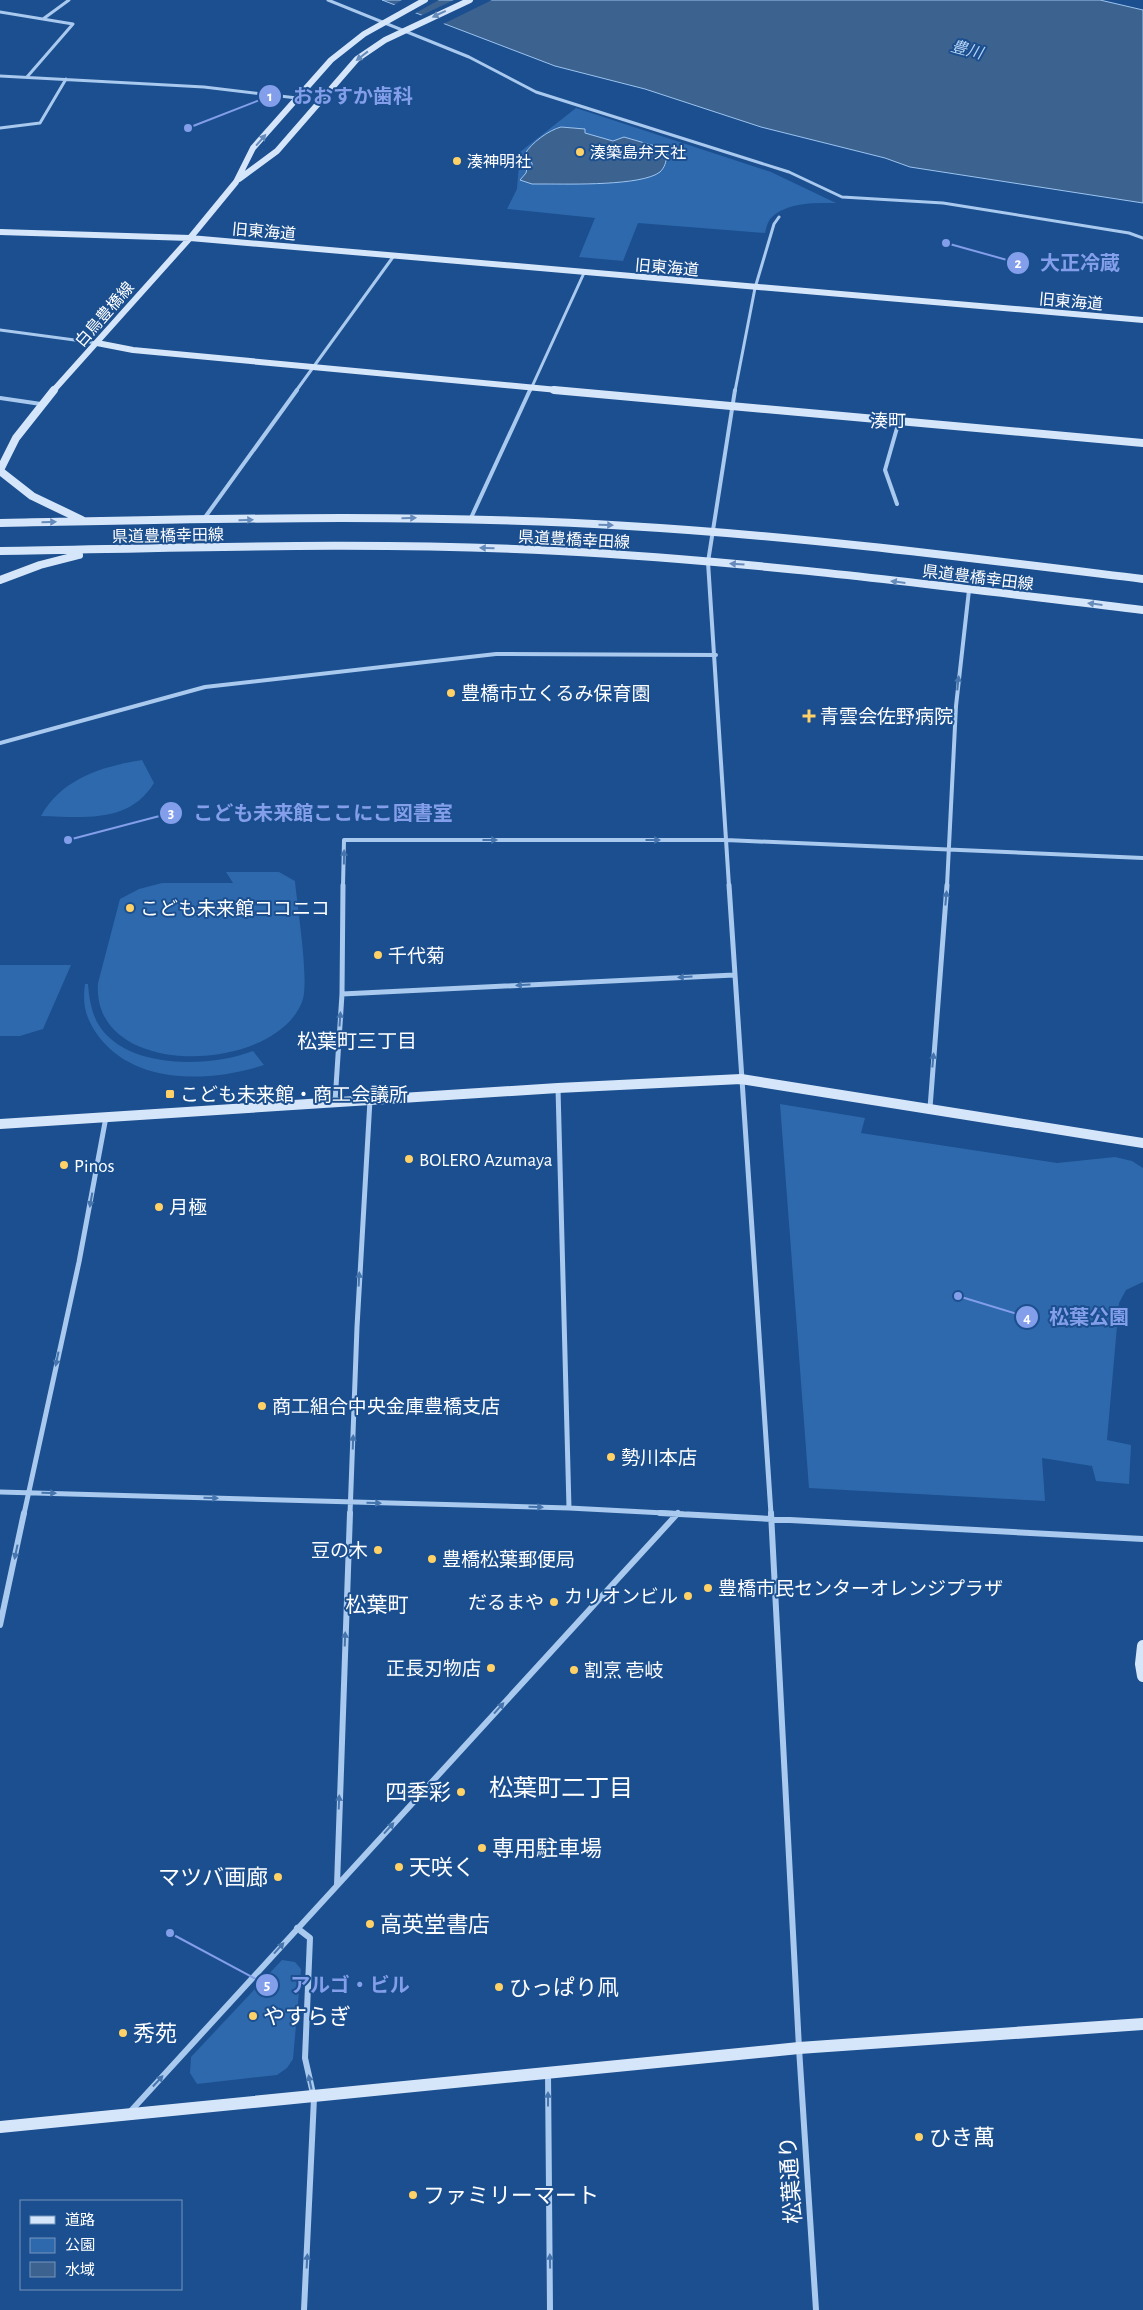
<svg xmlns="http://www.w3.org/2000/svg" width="1143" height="2310" font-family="'Alegreya Sans','Noto Sans JP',sans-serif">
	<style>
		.green { fill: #2e69ad }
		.water { fill: #3c6290; stroke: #9cc4f0 }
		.pier { fill: #1b4f8f }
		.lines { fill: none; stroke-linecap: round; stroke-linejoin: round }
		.street-far3 { stroke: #a9c9ee; stroke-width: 3 }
		.street-far2 { stroke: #a9c9ee; stroke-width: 4 }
		.street-far1 { stroke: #a9c9ee; stroke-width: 5 }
		.street { stroke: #a9c9ee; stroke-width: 6 }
		.secondary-far3 { stroke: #d6e6fa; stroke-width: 6 }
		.secondary-far2 { stroke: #d6e6fa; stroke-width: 8 }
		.secondary-far1 { stroke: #d6e6fa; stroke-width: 10 }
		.secondary { stroke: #d6e6fa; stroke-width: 12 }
		.oneway { fill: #668bba }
		.oneway2 { fill: #4674ac }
		.poi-dot { fill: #ffd166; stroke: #1b4f8f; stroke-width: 2 }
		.labels { text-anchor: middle; stroke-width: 4; stroke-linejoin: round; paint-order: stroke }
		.far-water-label { font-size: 16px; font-style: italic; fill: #b5d3f5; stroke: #1b4f8f }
		.far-poi-label { font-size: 16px; fill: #fff; stroke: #1b4f8f; text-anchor: start }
		.far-street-label { font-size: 16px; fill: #fff; stroke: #1b4f8f }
		.far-quarter-label { font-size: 18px; fill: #fff; stroke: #1b4f8f }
		.poi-label { font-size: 19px; fill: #fff; stroke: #1b4f8f; text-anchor: start }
		.neighbourhood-label { font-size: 20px; fill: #fff; stroke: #1b4f8f }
		.quarter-label { font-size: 21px; fill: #fff; stroke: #1b4f8f }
		.near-poi-label { font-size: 22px; fill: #fff; stroke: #1b4f8f; text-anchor: start }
		.near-street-label { font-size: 22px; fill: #fff; stroke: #1b4f8f }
		.near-neighbourhood-label { font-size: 24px; fill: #fff; stroke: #1b4f8f }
		.leader { fill: none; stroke: #839eea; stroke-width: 2 }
		.callout-dot { fill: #839eea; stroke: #1b4f8f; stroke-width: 2 }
		.mark-label { font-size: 15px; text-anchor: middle; font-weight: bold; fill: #fff }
		.callout-label { font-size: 20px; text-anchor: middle; font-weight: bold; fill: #839eea; stroke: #1b4f8f; stroke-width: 4; stroke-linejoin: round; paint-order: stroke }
	</style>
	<rect width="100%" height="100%" fill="#1b4f8f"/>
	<path class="green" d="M 576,108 L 771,172 L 836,203 C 814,203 787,202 771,218 C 768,221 766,228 765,233 L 638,223 L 623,261 L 579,257 L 595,218 L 507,209 L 517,189 L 520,152 Z
		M 142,760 L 154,783 C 129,824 83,817 41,816 C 61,779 103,766 142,760 Z
		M 226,872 L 279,872 L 295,881 C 297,906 310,983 302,1002 C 274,1074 91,1081 98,983 L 120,899 L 139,889 L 162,883 L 233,883 Z
		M 0,965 L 71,965 L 43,1029 L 20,1036 L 0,1036 Z
		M 85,984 L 88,984 C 89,997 91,1010 97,1022 C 123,1070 209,1068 253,1051 L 264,1065 C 211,1082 137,1086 99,1037 C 86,1019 82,1006 85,984 Z
		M 780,1104 L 865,1118 L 861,1133 L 1057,1163 L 1115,1157 L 1132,1161 L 1143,1168 L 1143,1282 L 1126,1290 L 1119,1303 L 1107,1440 L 1131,1445 L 1129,1484 L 1096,1481 L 1092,1466 L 1042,1458 L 1045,1501 L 809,1488 Z
		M 282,1960 L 295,1962 L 301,1969 L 293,2059 L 287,2068 L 277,2075 L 197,2084 L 190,2073 L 191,2057 Z"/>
	<path class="water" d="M 382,0 L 1100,0 L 1143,10 L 1143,203 L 910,167 L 885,158 L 761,127 L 645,89 L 555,66 Z
		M 561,127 L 585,129 L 585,133 L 613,141 L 624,137 L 655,146 L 667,155 C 666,162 665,167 660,172 C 642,186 570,184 545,184 L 532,184 L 520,180 L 526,173 L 527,168 L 532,167 L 532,163 L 525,154 C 531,143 549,130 561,127 Z"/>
	<path class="pier" d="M 402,0 L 439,0 L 412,15 L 391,7 Z
		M 454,0 L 492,0 L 439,26 L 418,17 Z"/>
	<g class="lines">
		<path class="street-far3" d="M 328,0 L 469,57 L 536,92 L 789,172 L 842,197 L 943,203 L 1129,233 L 1143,238
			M 0,12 L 73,24 L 27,77
			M 43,19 L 69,0
			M 0,76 L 204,87 L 297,98
			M 0,128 L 40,123 L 66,79
			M 0,330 L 97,343
			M 296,391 L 393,257
			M 530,391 L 584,273
			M 735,391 L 755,288 L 774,224 L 779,217"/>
		<path class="street-far2" d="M 0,398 L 41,404
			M 897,504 L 885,470 L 899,421
			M 203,520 L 297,390
			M 470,520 L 530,390
			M 0,743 L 205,687 L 496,654 L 716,655
			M 343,886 L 344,840 L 726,840 L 1143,858
			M 729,886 L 708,562 L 735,390
			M 947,886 L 956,706 L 969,590"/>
		<path class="street-far1" d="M 729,885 L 771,1514
			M 342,994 L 734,975
			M 558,1088 L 569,1508
			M 335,1102 L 342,994 L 343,885
			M 930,1108 L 947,885
			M 0,1492 L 569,1508 L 683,1514
			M 24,1514 L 79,1262 L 106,1117
			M 350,1514 L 357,1327 L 370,1100"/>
		<path class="street" d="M 660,1513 L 1143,1539
			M 771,1513 L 799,2048 L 816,2310
			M 0,1625 L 24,1513
			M 337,1885 L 350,1513
			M 297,1928 L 310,1938 L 305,2058 L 314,2098 L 304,2310
			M 548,2073 L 550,2310
			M 129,2113 L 678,1513"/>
		<path class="secondary-far3" d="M 239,179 L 277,151 L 357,59 L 385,40 L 470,0
			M 0,232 L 190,238 L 1143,320
			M 97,343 L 133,350 L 568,391
			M 53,391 L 190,238 L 236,182 L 253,148 L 331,60 L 364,34 L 425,0"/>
		<path class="secondary-far2" d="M 554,390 L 1143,443
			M 0,470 L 16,438 L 54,390
			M 0,471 L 32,496 L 82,520
			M 0,523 C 209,519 419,513 628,526 C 800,536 971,558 1143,579
			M 0,551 C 186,548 373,541 559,551 C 754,561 949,587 1143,610
			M 0,580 L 40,565 L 79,555"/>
		<path class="secondary-far1" d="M 0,1124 L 558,1088 L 741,1079 L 1143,1143"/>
		<path class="secondary" d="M 1143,1646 L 1141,1664 L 1143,1676
			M 0,2127 L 799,2048 L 1143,2024"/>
	</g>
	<defs><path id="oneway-solid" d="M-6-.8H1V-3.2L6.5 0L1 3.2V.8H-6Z" transform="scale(1.25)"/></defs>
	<g class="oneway">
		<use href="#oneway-solid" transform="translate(439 14) rotate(155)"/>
		<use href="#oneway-solid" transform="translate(362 56) rotate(142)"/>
		<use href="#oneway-solid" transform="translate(261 140) rotate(-49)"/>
		<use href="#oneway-solid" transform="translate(409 518) rotate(-1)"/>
		<use href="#oneway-solid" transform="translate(246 520) rotate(-1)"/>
		<use href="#oneway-solid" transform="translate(49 522) rotate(-1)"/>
		<use href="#oneway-solid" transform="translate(606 525) rotate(2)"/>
		<use href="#oneway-solid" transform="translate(487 548) rotate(-178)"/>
		<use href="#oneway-solid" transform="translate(737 564) rotate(-176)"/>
		<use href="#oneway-solid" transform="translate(898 582) rotate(-173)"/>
		<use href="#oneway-solid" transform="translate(1095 604) rotate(-173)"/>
	</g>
	<g class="oneway2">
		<use href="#oneway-solid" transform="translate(958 683) rotate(-84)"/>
		<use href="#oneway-solid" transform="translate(490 840)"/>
		<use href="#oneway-solid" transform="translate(653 840)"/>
		<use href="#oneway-solid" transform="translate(344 857) rotate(-89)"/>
		<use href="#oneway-solid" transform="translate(946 898) rotate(-85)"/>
		<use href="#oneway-solid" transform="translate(685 977) rotate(177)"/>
		<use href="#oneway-solid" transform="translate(523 985) rotate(177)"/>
		<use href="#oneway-solid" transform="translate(340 1019) rotate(-86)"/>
		<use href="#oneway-solid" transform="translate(933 1060) rotate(-85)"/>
		<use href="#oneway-solid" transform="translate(91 1200) rotate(100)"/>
		<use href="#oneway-solid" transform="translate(359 1279) rotate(-87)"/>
		<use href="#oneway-solid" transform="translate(57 1359) rotate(102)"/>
		<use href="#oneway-solid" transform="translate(353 1442) rotate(-88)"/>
		<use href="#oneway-solid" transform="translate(49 1493) rotate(2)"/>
		<use href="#oneway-solid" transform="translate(211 1498) rotate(2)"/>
		<use href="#oneway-solid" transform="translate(374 1503) rotate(2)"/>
		<use href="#oneway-solid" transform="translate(536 1507) rotate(2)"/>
		<use href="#oneway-solid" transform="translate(16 1552) rotate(102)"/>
		<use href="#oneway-solid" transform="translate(345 1639) rotate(-88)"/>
		<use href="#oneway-solid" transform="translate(499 1708) rotate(-48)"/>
		<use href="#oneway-solid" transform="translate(339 1802) rotate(-88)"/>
		<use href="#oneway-solid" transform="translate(389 1828) rotate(-48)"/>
		<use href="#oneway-solid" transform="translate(279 1948) rotate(-48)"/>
		<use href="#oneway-solid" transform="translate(158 2081) rotate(-47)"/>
		<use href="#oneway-solid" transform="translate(310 2082) rotate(-102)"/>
		<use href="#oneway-solid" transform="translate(548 2099) rotate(-90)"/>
		<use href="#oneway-solid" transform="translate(307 2261) rotate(-87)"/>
		<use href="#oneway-solid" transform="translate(550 2261) rotate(-91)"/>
	</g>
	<g class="poi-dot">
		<circle cx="580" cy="152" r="5"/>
		<circle cx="457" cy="161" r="5"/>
		<circle cx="451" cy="693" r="5"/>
		<path d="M806.5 708.5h5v5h5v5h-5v5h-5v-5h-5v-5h5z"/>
		<circle cx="130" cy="908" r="5"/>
		<circle cx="378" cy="955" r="5"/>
		<rect x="165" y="1089" width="10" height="10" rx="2.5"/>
		<circle cx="409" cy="1159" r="5"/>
		<circle cx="64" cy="1165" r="5"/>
		<circle cx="159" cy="1207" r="5"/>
		<circle cx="262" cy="1406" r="5"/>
		<circle cx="611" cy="1457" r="5"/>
		<circle cx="378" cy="1550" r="5"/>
		<circle cx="432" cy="1559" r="5"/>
		<circle cx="708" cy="1588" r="5"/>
		<circle cx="688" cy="1596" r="5"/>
		<circle cx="554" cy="1602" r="5"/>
		<circle cx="491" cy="1668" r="5"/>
		<circle cx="574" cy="1670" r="5"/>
		<circle cx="461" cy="1792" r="5"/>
		<circle cx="482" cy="1848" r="5"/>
		<circle cx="399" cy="1867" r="5"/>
		<circle cx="278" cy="1877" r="5"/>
		<circle cx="370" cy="1924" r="5"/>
		<circle cx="499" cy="1987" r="5"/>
		<circle cx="253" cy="2016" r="5"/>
		<circle cx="123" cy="2033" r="5"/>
		<circle cx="919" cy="2137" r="5"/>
		<circle cx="413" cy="2195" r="5"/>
	</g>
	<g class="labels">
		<g class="far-water-label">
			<text transform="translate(967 49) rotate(15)" y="6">豊川</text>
		</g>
		<g class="far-poi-label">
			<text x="590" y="158">湊築島弁天社</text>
			<text x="467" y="167">湊神明社</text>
		</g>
		<g class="far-street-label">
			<text transform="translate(264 231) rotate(5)" y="6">旧東海道</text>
			<text transform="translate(667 267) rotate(5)" y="6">旧東海道</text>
			<text transform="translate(1071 301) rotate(5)" y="6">旧東海道</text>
			<text transform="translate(104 314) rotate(-49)" y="6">白鳥豊橋線</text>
			<text transform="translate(168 535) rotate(-1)" y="6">県道豊橋幸田線</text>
			<text transform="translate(574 539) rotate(3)" y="6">県道豊橋幸田線</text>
			<text transform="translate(978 577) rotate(7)" y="6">県道豊橋幸田線</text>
		</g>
		<g class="far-quarter-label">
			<text x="888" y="427">湊町</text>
		</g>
		<g class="poi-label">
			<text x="461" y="700">豊橋市立くるみ保育園</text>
			<text x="820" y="723">青雲会佐野病院</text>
			<text x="140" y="915">こども未来館ココニコ</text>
			<text x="388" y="962">千代菊</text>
			<text x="180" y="1101">こども未来館・商工会議所</text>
			<text x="419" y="1166">BOLERO Azumaya</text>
			<text x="74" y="1172">Pinos</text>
			<text x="169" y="1214">月極</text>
			<text x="272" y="1413">商工組合中央金庫豊橋支店</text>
			<text x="621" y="1464">勢川本店</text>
			<text x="368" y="1557" text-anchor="end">豆の木</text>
			<text x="442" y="1566">豊橋松葉郵便局</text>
			<text x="718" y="1595">豊橋市民センターオレンジプラザ</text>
			<text x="678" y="1603" text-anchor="end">カリオンビル</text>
			<text x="544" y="1609" text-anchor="end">だるまや</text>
			<text x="481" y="1675" text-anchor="end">正長刃物店</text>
			<text x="584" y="1677">割烹 壱岐</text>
		</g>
		<g class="neighbourhood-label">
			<text x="357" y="1048">松葉町三丁目</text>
		</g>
		<g class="quarter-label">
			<text x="377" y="1612">松葉町</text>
		</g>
		<g class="near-poi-label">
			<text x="451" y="1800" text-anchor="end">四季彩</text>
			<text x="492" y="1856">専用駐車場</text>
			<text x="409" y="1875">天咲く</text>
			<text x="268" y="1885" text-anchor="end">マツバ画廊</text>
			<text x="380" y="1932">高英堂書店</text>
			<text x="509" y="1995">ひっぱり凧</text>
			<text x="263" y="2024">やすらぎ</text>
			<text x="133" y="2041">秀苑</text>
			<text x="929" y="2145">ひき萬</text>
			<text x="423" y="2203">ファミリーマート</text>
		</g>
		<g class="near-street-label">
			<text transform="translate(790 2180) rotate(-94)" y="8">松葉通り</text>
		</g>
		<g class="near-neighbourhood-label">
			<text x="561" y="1796">松葉町二丁目</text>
		</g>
	</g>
	<path class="leader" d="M188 128L270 96M946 243L1018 263M68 840L171 813M958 1296L1027 1317M170 1933L267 1985"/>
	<g class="callout-dot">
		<circle cx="188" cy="128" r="5"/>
		<circle cx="946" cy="243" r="5"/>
		<circle cx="68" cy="840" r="5"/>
		<circle cx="958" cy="1296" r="5"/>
		<circle cx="170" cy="1933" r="5"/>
		<circle cx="270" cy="96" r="12"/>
		<circle cx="1018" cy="263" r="12"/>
		<circle cx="171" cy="813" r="12"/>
		<circle cx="1027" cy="1317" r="12"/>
		<circle cx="267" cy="1985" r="12"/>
	</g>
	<g class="mark-label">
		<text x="270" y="101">1</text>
		<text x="1018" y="268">2</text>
		<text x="171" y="818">3</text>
		<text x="1027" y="1323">4</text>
		<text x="267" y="1990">5</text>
	</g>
	<g class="callout-label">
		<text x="353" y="103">おおすか歯科</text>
		<text x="1080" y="270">大正冷蔵</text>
		<text x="323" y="820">こども未来館ここにこ図書室</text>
		<text x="1089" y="1324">松葉公園</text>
		<text x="350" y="1992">アルゴ・ビル</text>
	</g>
	<rect x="20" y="2200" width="162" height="90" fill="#1b4f8f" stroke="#7695bc"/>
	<rect x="30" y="2216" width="25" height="8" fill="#d6e6fa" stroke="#7695bc"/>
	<text x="65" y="2225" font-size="15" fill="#ffffff">道路</text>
	<rect x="30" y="2238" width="25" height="15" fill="#2e69ad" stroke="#7695bc"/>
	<text x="65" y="2250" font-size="15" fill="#ffffff">公園</text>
	<rect x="30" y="2262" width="25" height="15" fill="#3c6290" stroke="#7695bc"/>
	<text x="65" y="2275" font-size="15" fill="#ffffff">水域</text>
</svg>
